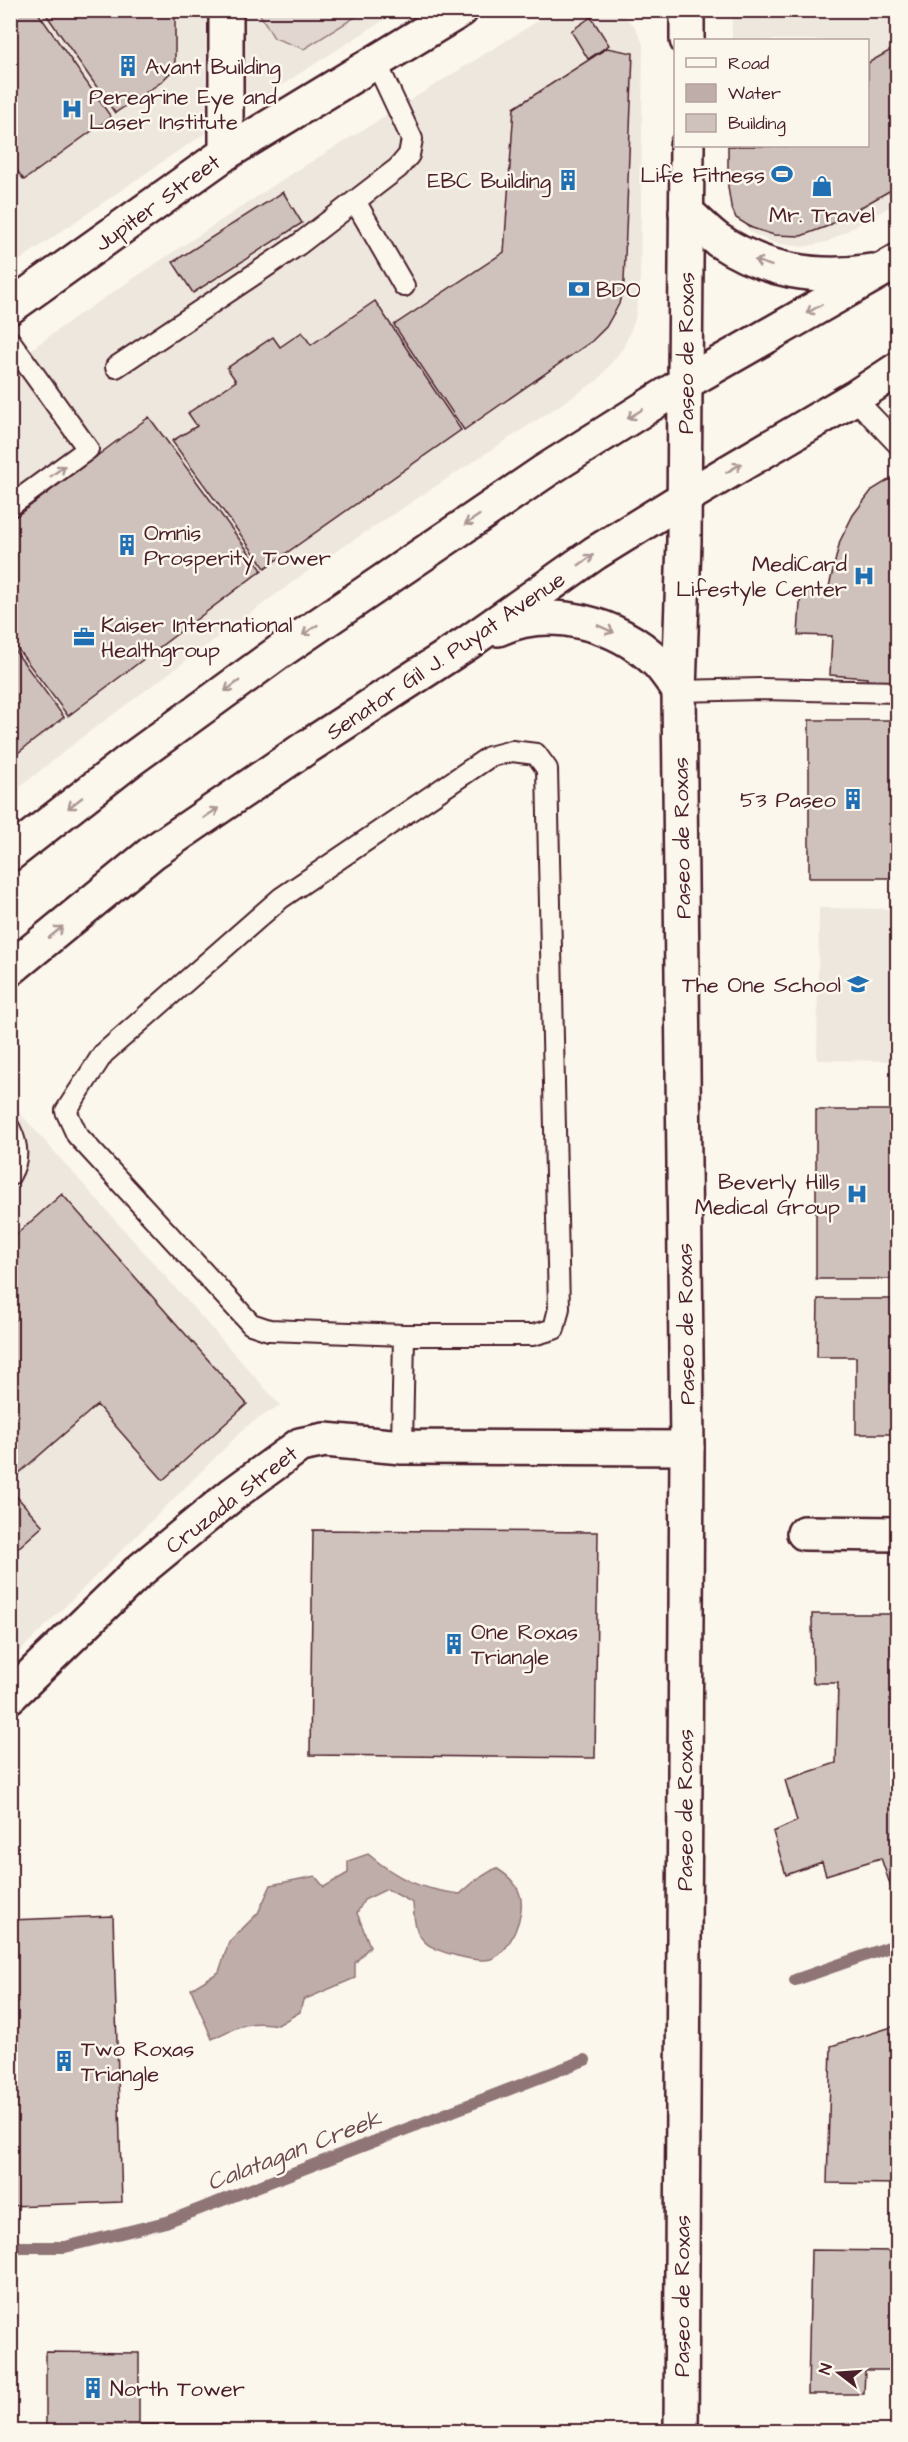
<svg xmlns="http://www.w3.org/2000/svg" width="908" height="2442" font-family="'Architects Daughter',sans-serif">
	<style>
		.built { fill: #eee7de }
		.green { fill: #e2d7d0; stroke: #967b7e; stroke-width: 1.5 }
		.water { fill: #bfadaa; stroke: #907477; stroke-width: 1.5 }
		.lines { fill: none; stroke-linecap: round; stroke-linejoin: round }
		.stream { stroke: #907477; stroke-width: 12 }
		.building { fill: #cfc2bc; stroke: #4a1f2b; stroke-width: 1.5 }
		.lane-casing { stroke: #4a1f2b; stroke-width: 24 }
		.street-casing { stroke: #4a1f2b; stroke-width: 38 }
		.secondary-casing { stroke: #4a1f2b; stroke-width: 38 }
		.primary-casing { stroke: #4a1f2b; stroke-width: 38 }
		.lane { stroke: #fbf7ec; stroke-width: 20 }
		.street { stroke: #fbf7ec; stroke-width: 33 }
		.secondary { stroke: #fbf7ec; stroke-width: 33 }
		.primary { stroke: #fbf7ec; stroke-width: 33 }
		.oneway { stroke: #ab9695 }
		.labels { text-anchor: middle; stroke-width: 5; stroke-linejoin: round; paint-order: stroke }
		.poi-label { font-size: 22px; fill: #4a1f2b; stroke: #fbf7ec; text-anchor: start }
		.street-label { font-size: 22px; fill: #4a1f2b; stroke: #fbf7ec }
		.water-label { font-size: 24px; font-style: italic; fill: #6d4a51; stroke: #fbf7ec }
	</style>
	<rect width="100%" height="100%" fill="#fbf7ec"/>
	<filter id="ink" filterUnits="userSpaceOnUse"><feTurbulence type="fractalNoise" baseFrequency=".0167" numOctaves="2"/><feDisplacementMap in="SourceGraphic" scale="12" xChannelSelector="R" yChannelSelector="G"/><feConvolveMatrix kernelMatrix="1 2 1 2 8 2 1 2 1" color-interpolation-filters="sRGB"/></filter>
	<g filter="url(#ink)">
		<path class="built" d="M 11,11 L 398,11 L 181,149 L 11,266 Z
			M 554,11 L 617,11 L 634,25 L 643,44 L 640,283 L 635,320 L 623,348 L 598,380 L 320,562 L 85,735 L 11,794 L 10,365 L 77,316 L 282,180 Z
			M 732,11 L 897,11 L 897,203 L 827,242 L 803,247 L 774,243 L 753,234 L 738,217 L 732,191 L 732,146 L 868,146 L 868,40 L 732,40 Z
			M 819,908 L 897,909 L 897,1076 L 897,1061 L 817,1060 Z
			M 10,1102 L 280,1405 L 247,1426 L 11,1660 Z"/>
		<path class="green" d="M 258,11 L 365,11 L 304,49 L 274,38 Z"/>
		<path class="water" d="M 368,1854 C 399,1880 420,1889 460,1894 L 476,1880 L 496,1868 C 507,1875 516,1882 520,1895 C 526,1913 510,1953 491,1959 C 477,1963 435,1952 425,1942 C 414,1932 414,1916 413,1903 L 387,1889 L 364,1900 L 357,1913 L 370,1946 L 355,1963 L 355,1978 L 303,2000 L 300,2012 L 278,2025 C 250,2020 237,2026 212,2039 L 191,1989 L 219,1972 L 229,1942 L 258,1913 L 271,1885 L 315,1876 L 324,1887 L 348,1873 L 348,1861 Z"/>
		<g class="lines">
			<path class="stream" d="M 795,1980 L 898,1944
				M 10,2247 L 65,2247 L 166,2222 L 585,2060"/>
		</g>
		<path class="building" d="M 19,10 L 36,10 L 111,117 L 24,180 L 10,161 L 10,17 Z
			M 43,10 L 175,10 L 175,62 L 172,71 L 160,83 L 115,113 Z
			M 591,17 L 609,45 L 588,59 L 571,31 Z
			M 898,46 L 898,186 L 828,226 L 801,236 L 774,235 L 752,228 L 736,218 L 731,206 L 728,187 L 728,146 L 868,146 L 868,63 Z
			M 607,48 L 633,53 L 624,282 L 619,304 L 606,327 L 592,341 L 464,430 L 394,325 L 504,252 L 514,108 Z
			M 283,192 L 302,223 L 193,293 L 173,262 Z
			M 375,301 L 461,430 L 265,568 L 172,441 L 197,426 L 188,413 L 236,381 L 227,368 L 273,337 L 280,347 L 302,332 L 311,345 Z
			M 149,417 L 262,570 L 68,716 L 10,639 L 10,521 Z
			M 898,474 L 898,688 L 867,687 L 867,678 L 830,675 L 832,636 L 798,635 L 801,588 L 828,591 L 840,541 L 853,515 L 872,490 Z
			M 10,644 L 64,717 L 10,759 Z
			M 809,720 L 898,720 L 898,878 L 809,878 Z
			M 816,1110 L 898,1110 L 898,1279 L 816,1279 Z
			M 62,1194 L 247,1404 L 163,1480 L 97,1405 L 10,1481 L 10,1324 L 15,1320 L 10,1315 L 10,1240 Z
			M 818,1299 L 898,1299 L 898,1434 L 856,1434 L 856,1357 L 817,1357 Z
			M 10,1489 L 43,1526 L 10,1555 Z
			M 313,1530 L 598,1532 L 595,1758 L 310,1755 Z
			M 812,1614 L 898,1614 L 898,1892 L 893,1893 L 881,1858 L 826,1875 L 822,1862 L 786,1875 L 773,1832 L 797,1821 L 785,1780 L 836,1763 L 838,1683 L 813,1683 Z
			M 113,1916 L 122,2202 L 10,2206 L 10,1920 Z
			M 898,2025 L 898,2184 L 827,2183 L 831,2046 Z
			M 811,2250 L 898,2251 L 898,2370 L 865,2370 L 864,2394 L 808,2394 Z
			M 46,2352 L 139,2353 L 139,2424 L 225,2424 L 225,2432 L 46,2432 Z"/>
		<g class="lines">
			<defs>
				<path id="lane" d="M 355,201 L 404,286
					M 10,341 L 88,449 L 10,506
					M 116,367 L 298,245 L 398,168 L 409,155 L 412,139 L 376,62
					M 854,398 L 898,444
					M 679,691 L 760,689 L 898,692
					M 512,751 L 536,754 L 547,769 L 559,1308 L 554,1329 L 533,1335 L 404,1335 L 269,1330 L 251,1324 L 77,1135 L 66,1111 L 103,1054 L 281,898 L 489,757 Z
					M 10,1129 C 18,1145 19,1160 10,1175
					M 402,1447 L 404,1335"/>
				<path id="street" d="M 226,10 L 226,153
					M 687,40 L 687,10
					M 10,307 L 226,153 L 461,10
					M 685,383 L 687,146
					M 804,1533 L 898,1534
					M 10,1696 L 138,1572 L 233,1494 L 300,1445 L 325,1440 L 402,1447 L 687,1448"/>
				<path id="secondary" d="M 681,2432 L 687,1448 L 679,691 L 684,541 L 685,383"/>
				<path id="primary" d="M 686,212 C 697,221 707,232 718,240 C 764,271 818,280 872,271
					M 498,629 C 550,605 617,623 657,662 C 665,670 672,681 679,691
					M 10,854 L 129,761 L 279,652 L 545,471 L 685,383 L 898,261
					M 10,969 L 153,852 L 307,747 L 469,642 L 595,553 L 684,498 L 854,398 L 898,369"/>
			</defs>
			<use href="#lane" class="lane-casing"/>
			<use href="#street" class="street-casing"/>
			<use href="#secondary" class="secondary-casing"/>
			<use href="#primary" class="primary-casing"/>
			<use href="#lane" class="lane"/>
			<use href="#street" class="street"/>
			<use href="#secondary" class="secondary"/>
			<use href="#primary" class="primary"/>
		</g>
		<defs><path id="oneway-shaft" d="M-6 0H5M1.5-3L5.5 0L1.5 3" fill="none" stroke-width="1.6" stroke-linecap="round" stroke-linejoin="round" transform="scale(1.5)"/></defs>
		<g class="oneway">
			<use href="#oneway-shaft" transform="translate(763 263) rotate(-162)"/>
			<use href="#oneway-shaft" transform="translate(814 309) rotate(150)"/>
			<use href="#oneway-shaft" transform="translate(635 414) rotate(148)"/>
			<use href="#oneway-shaft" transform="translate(734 468) rotate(-31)"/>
			<use href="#oneway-shaft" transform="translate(58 471) rotate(-36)"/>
			<use href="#oneway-shaft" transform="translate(472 520) rotate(146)"/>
			<use href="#oneway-shaft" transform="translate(586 560) rotate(-35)"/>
			<use href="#oneway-shaft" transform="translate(606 629) rotate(24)"/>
			<use href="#oneway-shaft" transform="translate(310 630) rotate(146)"/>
			<use href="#oneway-shaft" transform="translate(232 686) rotate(144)"/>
			<use href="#oneway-shaft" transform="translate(75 803) rotate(142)"/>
			<use href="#oneway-shaft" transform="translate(211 813) rotate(-34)"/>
			<use href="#oneway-shaft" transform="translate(56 932) rotate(-39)"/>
		</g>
	</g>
	<defs>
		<symbol id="building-bare" viewBox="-9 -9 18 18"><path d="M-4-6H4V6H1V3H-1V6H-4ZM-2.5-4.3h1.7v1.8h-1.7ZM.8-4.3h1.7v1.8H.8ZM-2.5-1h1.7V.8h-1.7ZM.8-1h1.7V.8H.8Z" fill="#1f6fb2" stroke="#fbf7ec" stroke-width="2.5" paint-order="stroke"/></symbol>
		<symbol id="hospital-bare" viewBox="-9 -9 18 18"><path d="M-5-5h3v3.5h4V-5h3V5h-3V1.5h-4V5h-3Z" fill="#1f6fb2" stroke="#fbf7ec" stroke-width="2.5" paint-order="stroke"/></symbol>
		<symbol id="stadium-bare" viewBox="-9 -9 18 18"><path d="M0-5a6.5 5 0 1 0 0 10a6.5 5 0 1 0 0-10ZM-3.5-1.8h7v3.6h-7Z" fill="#1f6fb2" stroke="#fbf7ec" stroke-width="2.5" paint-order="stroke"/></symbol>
		<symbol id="shop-bare" viewBox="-9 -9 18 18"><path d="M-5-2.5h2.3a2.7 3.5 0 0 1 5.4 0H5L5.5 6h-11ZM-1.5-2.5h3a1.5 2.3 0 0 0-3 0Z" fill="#1f6fb2" stroke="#fbf7ec" stroke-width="2.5" paint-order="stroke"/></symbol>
		<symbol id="bank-bare" viewBox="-9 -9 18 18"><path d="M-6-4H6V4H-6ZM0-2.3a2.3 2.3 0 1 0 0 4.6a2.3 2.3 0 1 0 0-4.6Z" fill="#1f6fb2" stroke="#fbf7ec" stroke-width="2.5" paint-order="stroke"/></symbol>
		<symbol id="office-bare" viewBox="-9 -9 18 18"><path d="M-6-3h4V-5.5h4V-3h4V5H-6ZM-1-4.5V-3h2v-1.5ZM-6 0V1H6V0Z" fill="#1f6fb2" stroke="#fbf7ec" stroke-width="2.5" paint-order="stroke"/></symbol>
		<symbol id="university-bare" viewBox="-9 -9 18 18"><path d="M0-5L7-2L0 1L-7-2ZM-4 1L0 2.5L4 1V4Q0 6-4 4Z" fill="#1f6fb2" stroke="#fbf7ec" stroke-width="2.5" paint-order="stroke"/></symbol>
	</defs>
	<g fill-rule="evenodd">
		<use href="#building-bare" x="113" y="51" width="30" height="30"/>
		<use href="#hospital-bare" x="57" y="94" width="30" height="30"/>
		<use href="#stadium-bare" x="767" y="159" width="30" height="30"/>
		<use href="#building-bare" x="553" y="165" width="30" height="30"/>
		<use href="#shop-bare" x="807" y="171" width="30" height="30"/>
		<use href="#bank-bare" x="564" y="274" width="30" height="30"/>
		<use href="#building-bare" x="112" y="530" width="30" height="30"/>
		<use href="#hospital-bare" x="849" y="561" width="30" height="30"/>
		<use href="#office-bare" x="69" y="622" width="30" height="30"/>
		<use href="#building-bare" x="838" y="784" width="30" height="30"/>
		<use href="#university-bare" x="843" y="969" width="30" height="30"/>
		<use href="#hospital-bare" x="842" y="1179" width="30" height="30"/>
		<use href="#building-bare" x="439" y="1629" width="30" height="30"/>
		<use href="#building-bare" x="49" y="2046" width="30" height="30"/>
		<use href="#building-bare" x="78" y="2373" width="30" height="30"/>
	</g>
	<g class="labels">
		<g class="poi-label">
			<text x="145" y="74">Avant Building</text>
			<text x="89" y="104">Peregrine Eye and<tspan x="89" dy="25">Laser Institute</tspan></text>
			<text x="765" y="182" text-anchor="end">Life Fitness</text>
			<text x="551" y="188" text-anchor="end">EBC Building</text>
			<text x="822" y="222" text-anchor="middle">Mr. Travel</text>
			<text x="596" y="297">BDO</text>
			<text x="144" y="540">Omnis<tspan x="144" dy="25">Prosperity Tower</tspan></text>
			<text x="847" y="571" text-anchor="end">MediCard<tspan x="847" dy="25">Lifestyle Center</tspan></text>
			<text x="101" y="632">Kaiser International<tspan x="101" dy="25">Healthgroup</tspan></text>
			<text x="836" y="807" text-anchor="end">53 Paseo</text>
			<text x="841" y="992" text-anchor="end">The One School</text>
			<text x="840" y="1189" text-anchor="end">Beverly Hills<tspan x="840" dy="25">Medical Group</tspan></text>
			<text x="471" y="1639">One Roxas<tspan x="471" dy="25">Triangle</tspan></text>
			<text x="81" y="2056">Two Roxas<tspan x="81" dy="25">Triangle</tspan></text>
			<text x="110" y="2396">North Tower</text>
		</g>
		<g class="street-label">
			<text transform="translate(157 202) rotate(-36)" y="8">Jupiter Street</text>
			<text transform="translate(685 353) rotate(-90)" y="8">Paseo de Roxas</text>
			<text transform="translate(445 655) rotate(-34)" y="8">Senator Gil J. Puyat Avenue</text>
			<text transform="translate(681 838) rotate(-91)" y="8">Paseo de Roxas</text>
			<text transform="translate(685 1324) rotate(-91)" y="8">Paseo de Roxas</text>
			<text transform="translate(231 1499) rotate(-38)" y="8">Cruzada Street</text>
			<text transform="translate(684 1810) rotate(-90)" y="8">Paseo de Roxas</text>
			<text transform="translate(681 2296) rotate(-90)" y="8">Paseo de Roxas</text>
		</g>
		<g class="water-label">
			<text transform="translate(294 2150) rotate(-21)" y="8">Calatagan Creek</text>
		</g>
	</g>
	<rect width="908" height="2442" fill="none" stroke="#fbf7ec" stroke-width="36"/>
	<rect x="18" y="18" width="872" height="2406" fill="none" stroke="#4a1f2b" stroke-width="2" filter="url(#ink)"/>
	<rect x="674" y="39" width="195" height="108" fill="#fbf7ec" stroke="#b4a19f" stroke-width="1.5"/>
	<rect x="686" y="58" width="30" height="9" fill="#fbf7ec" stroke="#b4a19f" stroke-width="1.5"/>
	<text x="728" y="69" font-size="18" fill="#4a1f2b">Road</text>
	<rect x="686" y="84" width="30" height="18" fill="#bfadaa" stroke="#b4a19f" stroke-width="1.5"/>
	<text x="728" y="99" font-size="18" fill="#4a1f2b">Water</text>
	<rect x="686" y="114" width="30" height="18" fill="#cfc2bc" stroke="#b4a19f" stroke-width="1.5"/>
	<text x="728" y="129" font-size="18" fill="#4a1f2b">Building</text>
	<g transform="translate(839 2373) rotate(287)" stroke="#fbf7ec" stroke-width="4.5" paint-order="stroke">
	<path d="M0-4.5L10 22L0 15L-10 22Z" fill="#4a1f2b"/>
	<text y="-9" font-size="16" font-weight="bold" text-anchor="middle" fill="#4a1f2b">N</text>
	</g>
</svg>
